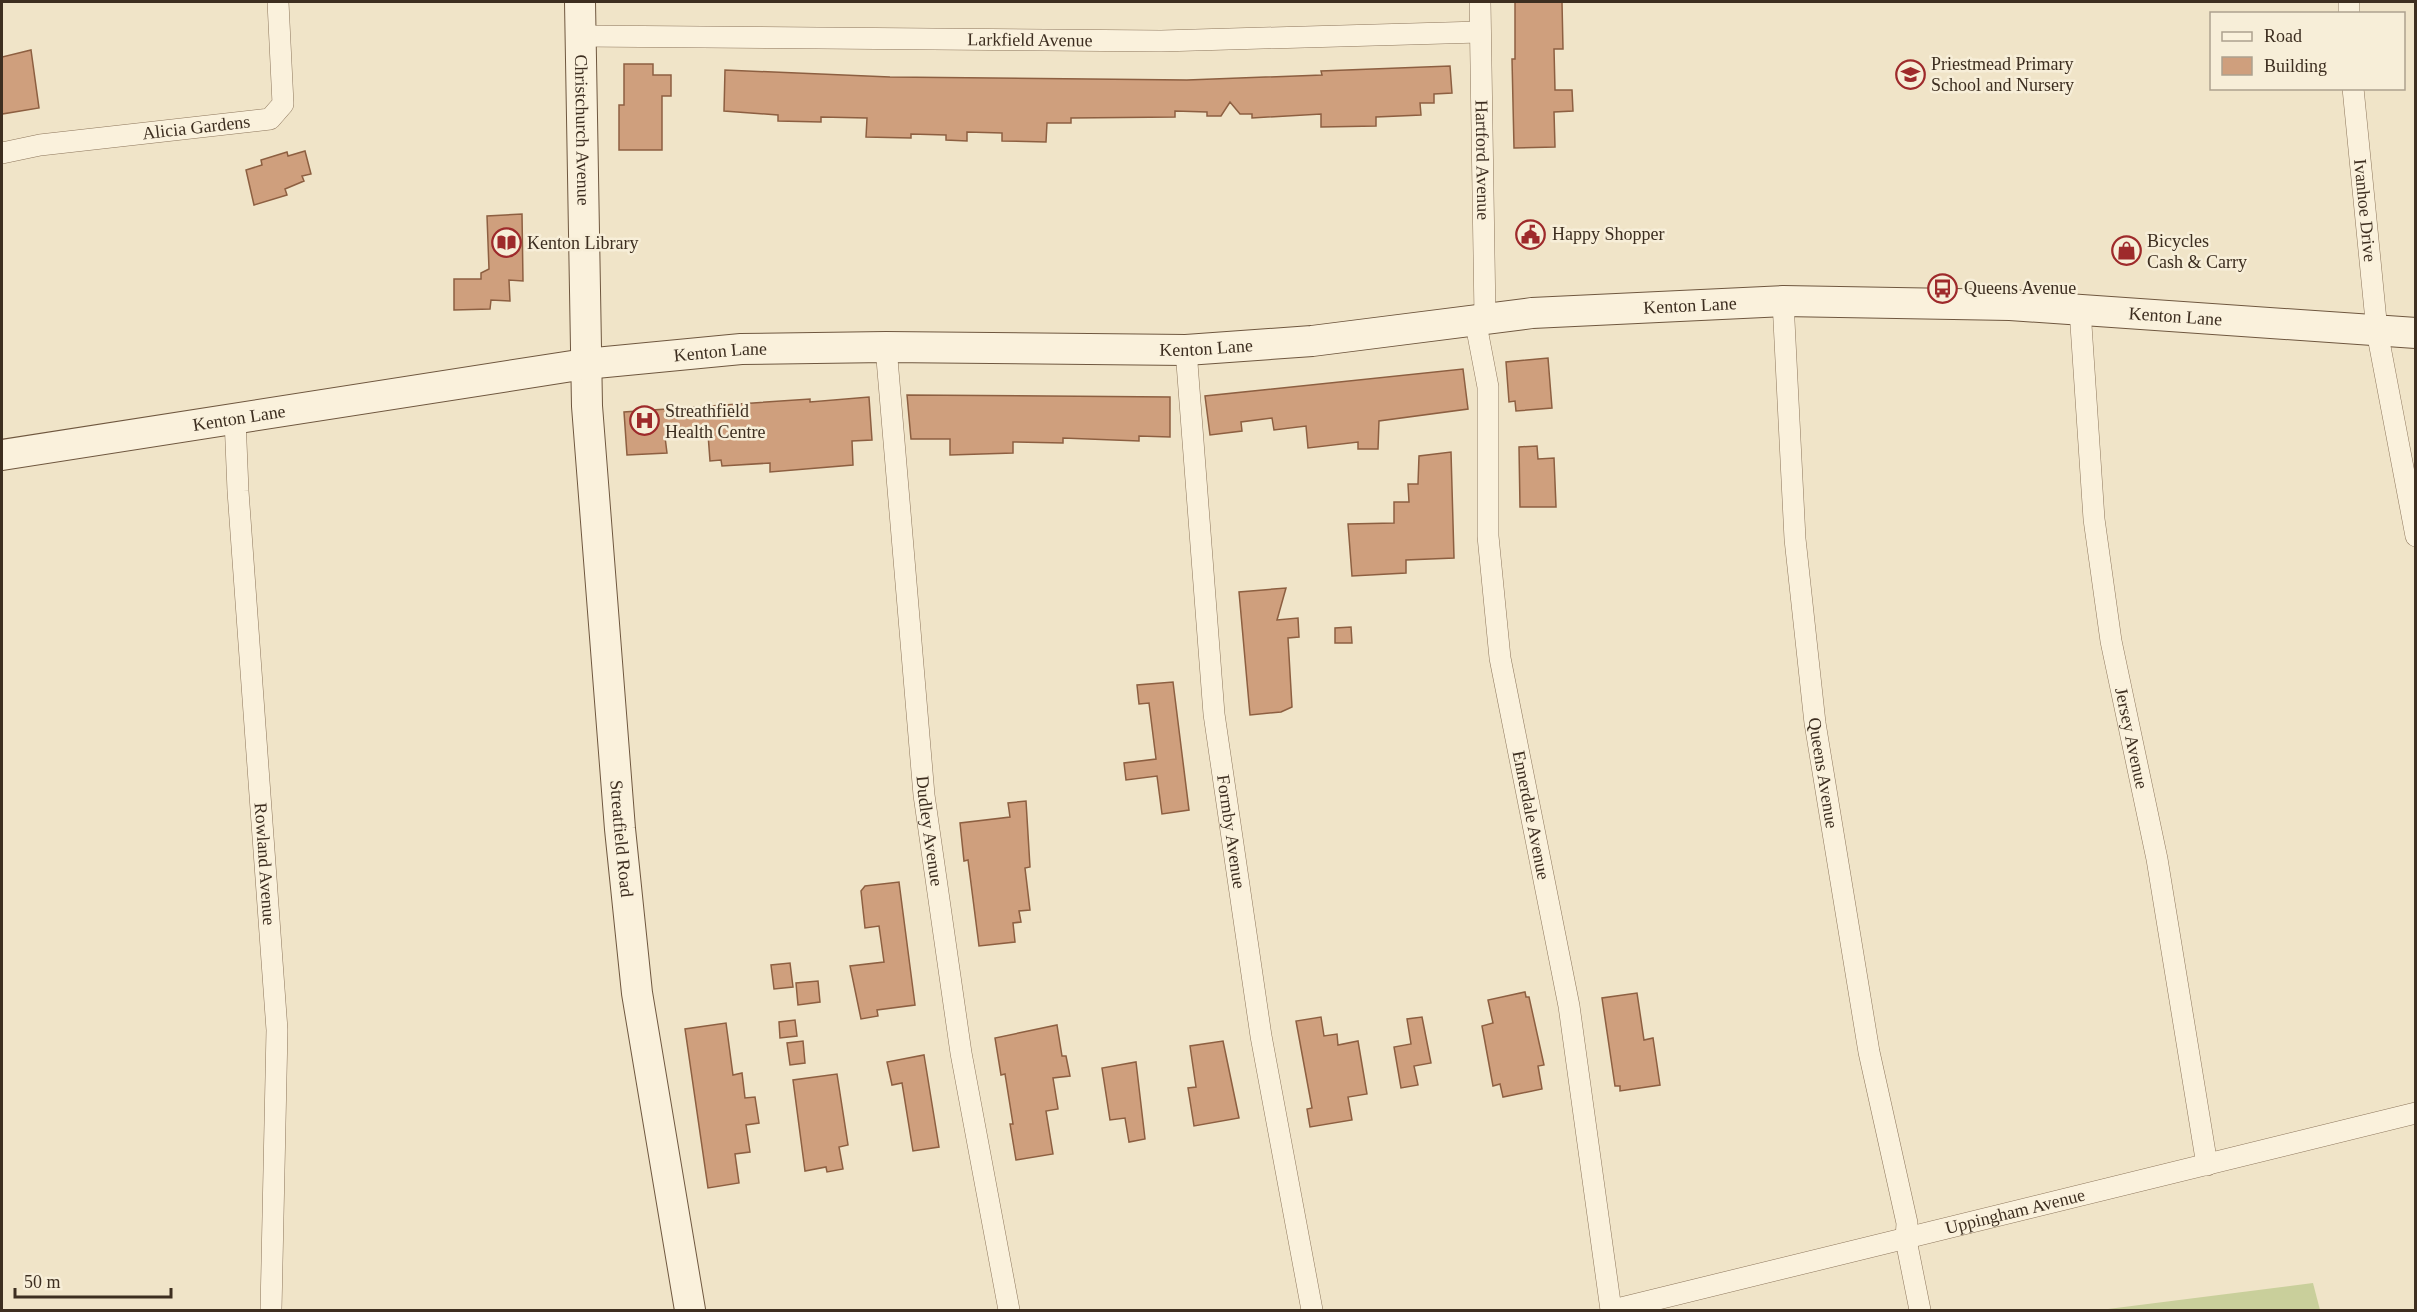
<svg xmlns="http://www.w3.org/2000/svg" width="2417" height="1312" font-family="'Times New Roman',serif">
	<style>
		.green { fill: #c9cf9b }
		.building { fill: #cf9f7d; stroke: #8d5f41; stroke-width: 1.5 }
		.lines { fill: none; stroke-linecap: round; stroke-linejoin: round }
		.street-casing { stroke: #8d765c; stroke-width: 22 }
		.secondary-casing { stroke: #6f573f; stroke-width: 32 }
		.street { stroke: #faf1dc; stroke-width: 21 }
		.secondary { stroke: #faf1dc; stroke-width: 30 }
		.labels { text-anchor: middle; stroke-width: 5; stroke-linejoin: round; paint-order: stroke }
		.street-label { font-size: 18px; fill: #3d2e20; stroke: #f7eed8 }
		.poi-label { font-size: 18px; fill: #3d2e20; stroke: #f7eed8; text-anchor: start }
	</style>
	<rect width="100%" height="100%" fill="#f0e4c8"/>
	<path class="green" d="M 2313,1283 L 2320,1310 L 2106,1310 L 2108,1309 Z"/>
	<path class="building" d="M 1515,2 L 1562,2 L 1563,49 L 1554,49 L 1555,90 L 1572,90 L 1573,111 L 1554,112 L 1555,147 L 1514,148 L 1512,59 L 1515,59 Z
		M 31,50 L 39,108 L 2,114 L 2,57 Z
		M 624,64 L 653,64 L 653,75 L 671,75 L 671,96 L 662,96 L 662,150 L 619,150 L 619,105 L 624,105 Z
		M 1450,66 L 1452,93 L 1434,94 L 1434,103 L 1420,103 L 1421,115 L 1376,117 L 1376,126 L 1321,127 L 1321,114 L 1252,118 L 1252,114 L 1240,114 L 1230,102 L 1221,116 L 1207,116 L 1207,112 L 1175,111 L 1175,117 L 1071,118 L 1071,123 L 1047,123 L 1046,142 L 1002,141 L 1002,133 L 967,132 L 967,141 L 946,140 L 946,135 L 911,134 L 911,138 L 866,137 L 867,118 L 821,117 L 821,122 L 778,121 L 778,115 L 724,111 L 725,70 L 890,77 L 1187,80 L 1322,75 L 1321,71 Z
		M 305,151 L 311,174 L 302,176 L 304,181 L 285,189 L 287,195 L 254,205 L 246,170 L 262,165 L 261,160 L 287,152 L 288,156 Z
		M 522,214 L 523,281 L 509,280 L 510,301 L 491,300 L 490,309 L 454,310 L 454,279 L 481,279 L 481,273 L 489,269 L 487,216 Z
		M 1548,358 L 1552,408 L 1516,411 L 1515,401 L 1509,402 L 1506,362 Z
		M 1463,369 L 1468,409 L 1379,421 L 1378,449 L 1358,449 L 1358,442 L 1308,448 L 1306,426 L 1274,430 L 1272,418 L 1241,422 L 1242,431 L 1210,435 L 1205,396 Z
		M 907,395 L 1170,397 L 1170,437 L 1139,436 L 1139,441 L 1063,438 L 1063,443 L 1013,442 L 1013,453 L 950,455 L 950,439 L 911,439 Z
		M 869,397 L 872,440 L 852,441 L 853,465 L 770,472 L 770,463 L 722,466 L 721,460 L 710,461 L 708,434 L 665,437 L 667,453 L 627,455 L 624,412 L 810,399 L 810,402 Z
		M 1537,446 L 1538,459 L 1554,458 L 1556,507 L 1520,507 L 1519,447 Z
		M 1451,452 L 1454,558 L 1406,560 L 1406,573 L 1352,576 L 1348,524 L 1394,523 L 1394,502 L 1409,502 L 1408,484 L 1418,484 L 1419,456 Z
		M 1286,588 L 1277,620 L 1298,618 L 1299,637 L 1288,638 L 1292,707 L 1281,712 L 1250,715 L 1239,592 Z
		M 1351,627 L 1352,643 L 1335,643 L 1335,628 Z
		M 1173,682 L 1189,810 L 1162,814 L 1157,776 L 1126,780 L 1124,763 L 1156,759 L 1149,703 L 1139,704 L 1137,685 Z
		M 1026,801 L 1030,867 L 1025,868 L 1030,910 L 1019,911 L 1021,922 L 1013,923 L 1015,942 L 979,946 L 968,860 L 964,861 L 960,823 L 1010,817 L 1008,803 Z
		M 899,882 L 915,1005 L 877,1010 L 878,1016 L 861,1019 L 850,966 L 884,962 L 879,926 L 865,928 L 861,891 L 865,886 Z
		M 790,963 L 793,987 L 774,989 L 771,965 Z
		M 818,981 L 820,1002 L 798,1005 L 796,983 Z
		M 1525,992 L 1526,997 L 1529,997 L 1544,1065 L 1538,1066 L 1542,1089 L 1503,1097 L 1500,1084 L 1493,1086 L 1482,1026 L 1493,1023 L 1488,1000 Z
		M 1637,993 L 1644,1040 L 1653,1038 L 1660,1085 L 1620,1091 L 1620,1086 L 1615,1086 L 1602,998 Z
		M 1321,1017 L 1324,1036 L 1337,1034 L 1338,1045 L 1358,1041 L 1367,1094 L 1348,1097 L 1352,1120 L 1310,1127 L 1307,1109 L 1312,1108 L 1296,1021 Z
		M 1422,1017 L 1431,1063 L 1414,1066 L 1418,1085 L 1401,1088 L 1394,1047 L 1411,1044 L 1407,1019 Z
		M 795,1020 L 797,1036 L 780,1038 L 779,1022 Z
		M 726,1023 L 733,1075 L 742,1073 L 745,1098 L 755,1097 L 759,1123 L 746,1125 L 750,1152 L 735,1154 L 739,1183 L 708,1188 L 685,1029 Z
		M 1057,1025 L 1062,1056 L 1066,1056 L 1070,1076 L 1053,1078 L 1058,1109 L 1046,1111 L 1053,1154 L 1016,1160 L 1010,1124 L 1013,1124 L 1005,1074 L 1001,1075 L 995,1038 Z
		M 803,1041 L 805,1063 L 790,1065 L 787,1043 Z
		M 1223,1041 L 1239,1118 L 1194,1126 L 1188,1088 L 1196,1087 L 1190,1046 Z
		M 924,1055 L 939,1147 L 913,1151 L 902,1083 L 892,1085 L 887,1062 Z
		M 1136,1062 L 1145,1139 L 1129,1142 L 1125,1118 L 1110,1120 L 1102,1068 Z
		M 837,1074 L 848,1145 L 839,1147 L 843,1169 L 827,1172 L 826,1167 L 805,1171 L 793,1080 Z"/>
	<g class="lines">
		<defs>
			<g id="street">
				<path id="s1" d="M 1480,2 L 1485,317"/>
				<path d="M 2349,2 L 2349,14"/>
				<path id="s2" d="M 580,36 L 1161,41 L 1480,32"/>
				<path id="s3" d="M 2353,88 L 2377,331 L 2416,536"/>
				<path id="s4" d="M 2,153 L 40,145 L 270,119 L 283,104 L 278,2"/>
				<path id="s5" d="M 1783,301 L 1795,539 L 1815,723 L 1869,1052 L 1907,1223 L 1906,1240 L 1920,1310"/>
				<path id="s6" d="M 2080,310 L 2094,519 L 2111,641 L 2157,859 L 2207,1165"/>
				<path id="s7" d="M 1475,319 L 1488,387 L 1488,536 L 1500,658 L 1569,1006 L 1611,1310"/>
				<path id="s8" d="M 886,347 L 924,795 L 961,1053 L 1009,1310"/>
				<path id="s9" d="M 1186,350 L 1214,714 L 1261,1036 L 1312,1310"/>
				<path id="s10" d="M 235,418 L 238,491 L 277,1030 L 271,1310"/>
				<path id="s11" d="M 1613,1310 L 2416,1113"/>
			</g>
			<g id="secondary">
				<path id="s12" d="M 580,2 L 587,406 L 620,829 L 637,993 L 690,1310"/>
				<path id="s13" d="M 2,455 L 585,364 L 741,349 L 886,347 L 1186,350 L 1312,341 L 1532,313 L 1783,301 L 2010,305 L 2416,333"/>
			</g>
		</defs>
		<use href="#street" class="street-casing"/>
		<use href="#secondary" class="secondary-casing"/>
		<use href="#street" class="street"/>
		<use href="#secondary" class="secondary"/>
	</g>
	<defs>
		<symbol id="school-ring" viewBox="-11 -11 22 22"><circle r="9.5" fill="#f7eed8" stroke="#9e2a2b" stroke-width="1.5"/><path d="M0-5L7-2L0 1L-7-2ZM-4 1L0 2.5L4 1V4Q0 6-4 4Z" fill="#9e2a2b"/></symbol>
		<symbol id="civic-ring" viewBox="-11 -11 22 22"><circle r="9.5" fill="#f7eed8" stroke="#9e2a2b" stroke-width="1.5"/><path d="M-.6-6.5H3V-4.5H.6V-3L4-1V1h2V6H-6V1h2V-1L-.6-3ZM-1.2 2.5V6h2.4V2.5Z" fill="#9e2a2b"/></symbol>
		<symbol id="library-ring" viewBox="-11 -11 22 22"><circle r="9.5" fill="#f7eed8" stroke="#9e2a2b" stroke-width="1.5"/><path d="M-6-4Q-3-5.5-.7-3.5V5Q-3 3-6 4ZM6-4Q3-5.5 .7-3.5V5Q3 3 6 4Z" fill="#9e2a2b"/></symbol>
		<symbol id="shop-ring" viewBox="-11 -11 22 22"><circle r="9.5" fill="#f7eed8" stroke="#9e2a2b" stroke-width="1.5"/><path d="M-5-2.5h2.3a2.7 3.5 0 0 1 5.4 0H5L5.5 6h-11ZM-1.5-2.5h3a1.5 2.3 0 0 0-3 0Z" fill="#9e2a2b"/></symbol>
		<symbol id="bus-ring" viewBox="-11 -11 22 22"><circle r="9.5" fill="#f7eed8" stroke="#9e2a2b" stroke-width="1.5"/><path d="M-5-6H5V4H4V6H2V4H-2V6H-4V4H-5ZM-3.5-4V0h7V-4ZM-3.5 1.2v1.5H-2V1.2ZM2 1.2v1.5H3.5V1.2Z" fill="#9e2a2b"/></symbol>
		<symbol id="hospital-ring" viewBox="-11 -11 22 22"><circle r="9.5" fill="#f7eed8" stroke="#9e2a2b" stroke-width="1.5"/><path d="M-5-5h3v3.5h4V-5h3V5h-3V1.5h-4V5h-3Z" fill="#9e2a2b"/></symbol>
	</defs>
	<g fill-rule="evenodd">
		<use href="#school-ring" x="1894" y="58" width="33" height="33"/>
		<use href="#civic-ring" x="1514" y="218" width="33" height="33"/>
		<use href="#library-ring" x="490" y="226" width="33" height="33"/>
		<use href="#shop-ring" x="2110" y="234" width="33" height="33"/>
		<use href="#bus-ring" x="1926" y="272" width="33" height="33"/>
		<use href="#hospital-ring" x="628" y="404" width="33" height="33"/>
	</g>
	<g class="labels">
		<g class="street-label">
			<text dy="6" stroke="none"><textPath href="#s2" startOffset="450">Larkfield Avenue</textPath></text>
			<text dy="6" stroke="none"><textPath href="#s4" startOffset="196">Alicia Gardens</textPath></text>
			<text dy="6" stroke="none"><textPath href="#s12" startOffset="128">Christchurch Avenue</textPath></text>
			<text dy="6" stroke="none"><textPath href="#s1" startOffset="158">Hartford Avenue</textPath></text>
			<text dy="6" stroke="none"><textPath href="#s3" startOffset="123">Ivanhoe Drive</textPath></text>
			<text dy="6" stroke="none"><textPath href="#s13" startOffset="1698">Kenton Lane</textPath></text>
			<text dy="6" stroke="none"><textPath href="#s13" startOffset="2184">Kenton Lane</textPath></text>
			<text dy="6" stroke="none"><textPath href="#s13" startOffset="1212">Kenton Lane</textPath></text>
			<text dy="6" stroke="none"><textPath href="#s13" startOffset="726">Kenton Lane</textPath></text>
			<text dy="6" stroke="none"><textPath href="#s13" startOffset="240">Kenton Lane</textPath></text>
			<text dy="6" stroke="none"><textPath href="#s6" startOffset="432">Jersey Avenue</textPath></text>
			<text dy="6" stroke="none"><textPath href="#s5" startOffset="474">Queens Avenue</textPath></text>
			<text dy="6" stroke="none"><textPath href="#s7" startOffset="501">Ennerdale Avenue</textPath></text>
			<text dy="6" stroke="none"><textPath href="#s8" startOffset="486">Dudley Avenue</textPath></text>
			<text dy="6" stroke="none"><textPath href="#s9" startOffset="484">Formby Avenue</textPath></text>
			<text dy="6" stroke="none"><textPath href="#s12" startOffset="838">Streatfield Road</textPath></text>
			<text dy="6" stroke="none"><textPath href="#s10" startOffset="447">Rowland Avenue</textPath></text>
			<text dy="6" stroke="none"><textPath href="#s11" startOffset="414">Uppingham Avenue</textPath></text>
		</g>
		<g class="poi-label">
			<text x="1931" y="70">Priestmead Primary<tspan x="1931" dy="21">School and Nursery</tspan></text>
			<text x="1552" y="240">Happy Shopper</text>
			<text x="2147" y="247">Bicycles<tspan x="2147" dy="21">Cash &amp; Carry</tspan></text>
			<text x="527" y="249">Kenton Library</text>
			<text x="1964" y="294">Queens Avenue</text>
			<text x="665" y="417">Streathfield<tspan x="665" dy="21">Health Centre</tspan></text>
		</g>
	</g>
	<rect width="2417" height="1312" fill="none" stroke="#3d2e20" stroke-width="6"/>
	<rect x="2210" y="12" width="195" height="78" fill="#f7eed8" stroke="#ada18e" stroke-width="1.5"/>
	<rect x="2222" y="32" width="30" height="9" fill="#faf1dc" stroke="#ada18e" stroke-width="1.5"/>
	<text x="2264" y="42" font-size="18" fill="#3d2e20">Road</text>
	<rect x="2222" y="57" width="30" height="18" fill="#cf9f7d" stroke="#ada18e" stroke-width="1.5"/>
	<text x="2264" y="72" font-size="18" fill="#3d2e20">Building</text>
	<path d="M15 1288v9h156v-9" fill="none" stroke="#3d2e20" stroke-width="3"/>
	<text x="24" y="1288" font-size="18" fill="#3d2e20" stroke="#f7eed8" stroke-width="4.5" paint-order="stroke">50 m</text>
</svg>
